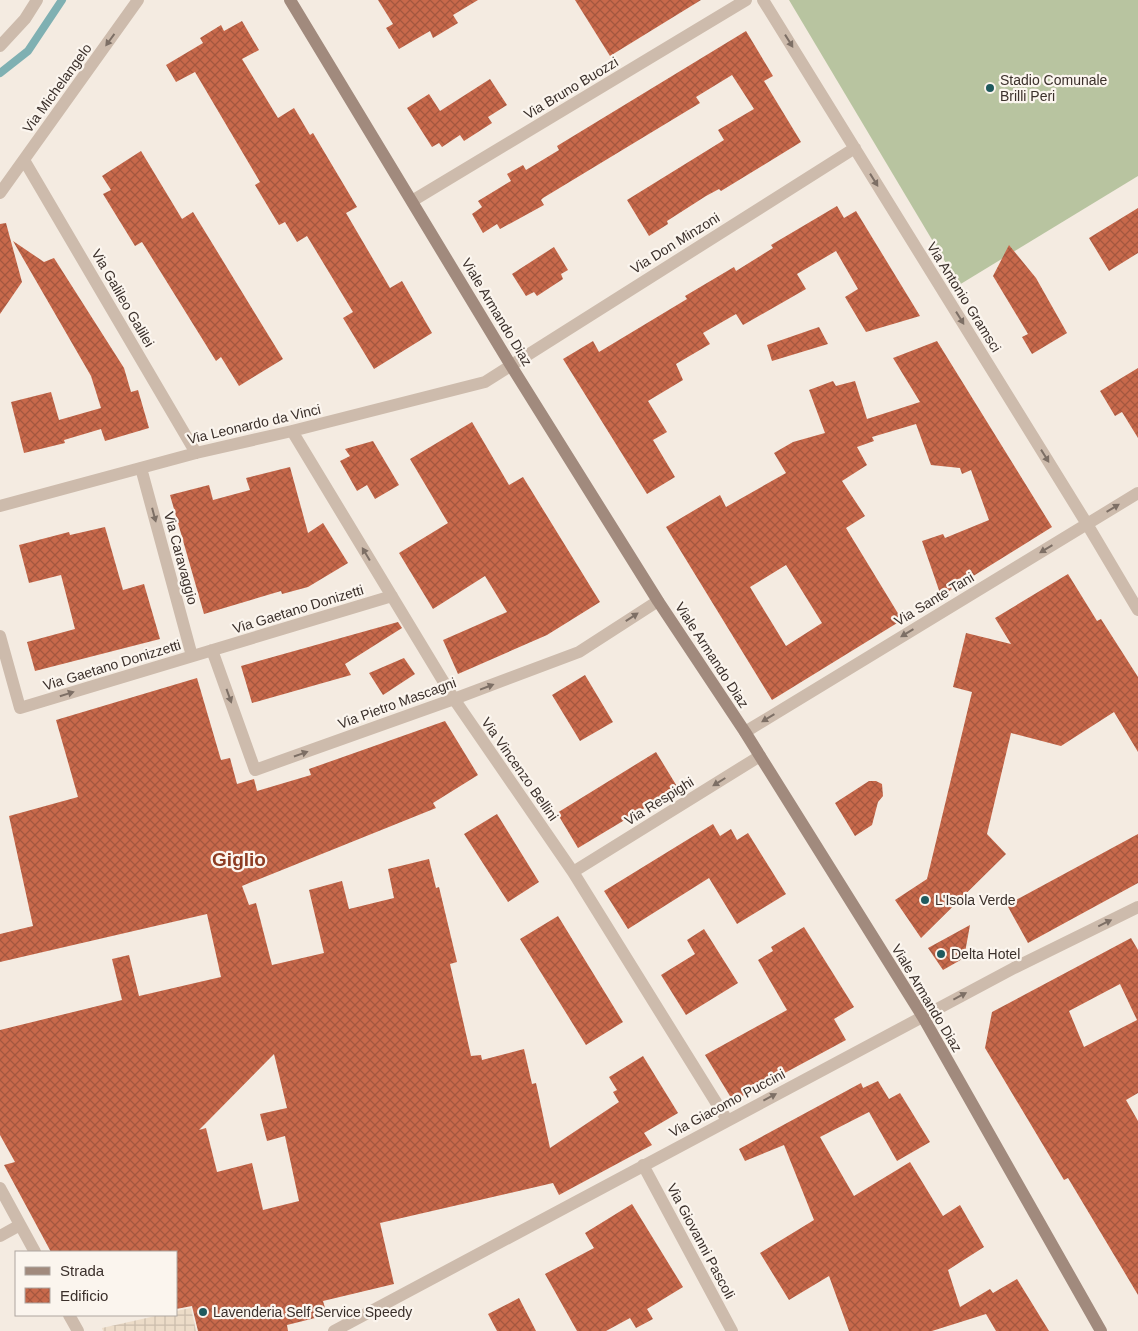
<svg xmlns="http://www.w3.org/2000/svg" width="1138" height="1331" font-family="Arial,sans-serif">
	<style>
		.garden { fill: #b8c4a0 }
		.plaza { fill: url(#plaza-grid) }
		.lines { fill: none; stroke-linecap: round; stroke-linejoin: round }
		.stream { stroke: #7fb0b2; stroke-width: 8 }
		.building { fill: url(#building-cross-hatch); fill-rule: evenodd }
		.street { stroke: #cdbbac; stroke-width: 12 }
		.secondary { stroke: #a18a7d; stroke-width: 12 }
		.oneway { fill: #7d6f65 }
		.poi-dot { fill: #1f5a5e; stroke: #fbf5ee; stroke-width: 2 }
		.labels { text-anchor: middle; stroke-width: 4.5; stroke-linejoin: round; paint-order: stroke }
		.poi-label { font-size: 14px; fill: #3b302b; stroke: #fbf5ee; text-anchor: start }
		.street-label { font-size: 14px; fill: #3b302b; stroke: #fbf5ee }
		.district-label { font-size: 19px; font-weight: bold; fill: #8c3b22; stroke: #fbf5ee }
	</style>
	<defs>
		<pattern id="plaza-grid" width="8" height="8" patternUnits="userSpaceOnUse" patternTransform="scale(1.25)"><rect width="8" height="8" fill="#ecdcc8"/><path d="M0 4h8M4 0v8" fill="none" stroke="#cbbdac"/></pattern>
		<pattern id="building-cross-hatch" width="8" height="8" patternUnits="userSpaceOnUse" patternTransform="scale(1.25)"><rect width="8" height="8" fill="#c8694b"/><path d="M0 0l8 8M0 8l8-8" fill="none" stroke="#a4573f"/></pattern>
	</defs>
	<rect width="100%" height="100%" fill="#f4ebe1"/>
	<path class="garden" d="M 789,0 L 1138,0 L 1138,176 L 959,285 Z"/>
	<path class="plaza" d="M 191,1308 L 196,1331 L 103,1331 L 102,1328 L 160,1315 L 176,1315 L 176,1311 Z"/>
	<g class="lines">
		<path class="stream" d="M 0,73 L 28,51 L 62,0"/>
	</g>
	<path class="building" d="M 378,0 L 478,0 L 453,15 L 458,23 L 433,38 L 430,31 L 399,49 L 386,28 L 393,24 Z
		M 575,0 L 701,0 L 610,56 Z
		M 242,21 L 259,50 L 242,59 L 278,118 L 294,108 L 310,135 L 313,133 L 357,207 L 346,213 L 390,288 L 402,281 L 432,333 L 374,369 L 343,318 L 353,312 L 307,236 L 297,242 L 285,222 L 279,225 L 255,185 L 260,182 L 195,72 L 176,82 L 166,65 L 203,43 L 200,38 L 221,25 L 224,31 Z
		M 746,31 L 773,76 L 764,81 L 801,142 L 721,191 L 719,189 L 706,196 L 667,221 L 668,224 L 649,236 L 627,200 L 724,140 L 718,130 L 754,109 L 732,75 L 696,97 L 700,103 L 543,198 L 541,200 L 544,205 L 500,229 L 497,224 L 483,233 L 472,214 L 482,207 L 478,201 L 511,181 L 507,174 L 523,165 L 526,170 L 559,150 L 557,146 Z
		M 490,79 L 507,105 L 488,117 L 492,123 L 464,141 L 460,135 L 442,147 L 439,143 L 432,147 L 407,108 L 429,94 L 440,111 Z
		M 141,151 L 182,219 L 193,212 L 283,359 L 239,386 L 221,357 L 216,361 L 142,242 L 135,246 L 103,194 L 111,190 L 102,176 Z
		M 837,206 L 844,218 L 856,211 L 920,316 L 866,332 L 845,297 L 858,289 L 836,251 L 797,274 L 806,289 L 743,325 L 736,314 L 703,333 L 710,344 L 676,364 L 683,380 L 648,401 L 667,432 L 653,440 L 675,477 L 647,494 L 563,359 L 593,341 L 599,352 L 687,299 L 685,296 L 734,267 L 736,271 L 773,248 L 771,245 Z
		M 1138,208 L 1138,253 L 1109,271 L 1089,238 Z
		M 6,223 L 22,282 L 0,314 L 0,224 Z
		M 13,241 L 44,262 L 54,258 L 124,368 L 131,392 L 138,390 L 149,428 L 105,441 L 101,429 L 64,440 L 65,443 L 24,453 L 11,402 L 51,392 L 59,420 L 101,408 L 91,376 Z
		M 1009,245 L 1036,278 L 1067,333 L 1032,354 L 1022,337 L 1028,334 L 993,276 Z
		M 554,247 L 568,270 L 561,274 L 563,279 L 537,296 L 534,292 L 526,296 L 512,274 Z
		M 819,327 L 828,344 L 772,361 L 767,345 Z
		M 937,341 L 1052,527 L 941,596 L 922,541 L 943,534 L 945,538 L 989,520 L 971,470 L 962,474 L 960,468 L 931,465 L 916,424 L 872,437 L 874,441 L 857,447 L 867,465 L 842,481 L 865,516 L 846,528 L 902,620 L 772,700 L 666,527 L 720,495 L 726,507 L 786,473 L 774,453 L 793,442 L 825,433 L 809,390 L 833,381 L 836,386 L 855,381 L 867,419 L 920,402 L 893,358 ZM 786,565 L 822,623 L 786,646 L 750,587 Z
		M 1138,368 L 1138,438 L 1122,412 L 1115,416 L 1100,391 Z
		M 472,422 L 509,485 L 523,477 L 600,602 L 547,635 L 458,674 L 443,640 L 507,612 L 485,576 L 433,609 L 399,553 L 448,523 L 410,459 Z
		M 373,441 L 399,485 L 375,499 L 367,485 L 357,491 L 340,461 L 350,456 L 345,449 Z
		M 290,467 L 308,533 L 323,523 L 348,563 L 308,587 L 282,594 L 281,591 L 204,614 L 170,495 L 209,485 L 213,500 L 250,490 L 246,478 Z
		M 105,527 L 123,590 L 144,584 L 160,639 L 35,671 L 27,642 L 75,629 L 61,575 L 29,583 L 19,545 L 69,532 L 70,535 Z
		M 1068,574 L 1097,621 L 1101,619 L 1138,677 L 1138,752 L 1114,712 L 1061,746 L 1011,733 L 987,834 L 1006,854 L 921,938 L 895,900 L 927,879 L 972,692 L 953,687 L 966,633 L 1011,644 L 995,618 Z
		M 398,622 L 402,628 L 345,664 L 351,675 L 252,703 L 241,666 Z
		M 404,658 L 415,674 L 383,695 L 369,673 Z
		M 585,675 L 613,722 L 580,741 L 552,695 Z
		M 197,678 L 221,760 L 230,758 L 237,784 L 254,779 L 257,791 L 311,775 L 309,769 L 445,721 L 478,775 L 433,803 L 436,808 L 242,886 L 249,905 L 256,903 L 272,965 L 324,953 L 309,890 L 342,881 L 349,909 L 394,898 L 388,869 L 429,859 L 436,888 L 439,887 L 457,962 L 450,964 L 471,1056 L 481,1055 L 482,1060 L 524,1049 L 532,1084 L 536,1083 L 550,1148 L 619,1102 L 613,1092 L 617,1090 L 609,1077 L 643,1056 L 678,1113 L 644,1133 L 652,1145 L 559,1195 L 553,1183 L 380,1223 L 394,1284 L 323,1301 L 327,1315 L 287,1325 L 288,1331 L 198,1331 L 192,1306 L 176,1309 L 176,1252 L 51,1252 L 4,1165 L 15,1162 L 0,1135 L 0,1030 L 122,1000 L 112,959 L 129,955 L 139,996 L 221,977 L 207,914 L 0,962 L 0,934 L 33,926 L 9,816 L 78,797 L 56,720 ZM 274,1054 L 287,1108 L 260,1114 L 267,1141 L 285,1136 L 299,1201 L 263,1210 L 252,1163 L 217,1172 L 206,1128 L 199,1130 Z
		M 656,752 L 678,788 L 578,848 L 557,813 Z
		M 869,781 L 876,781 L 882,784 L 883,796 L 878,802 L 872,825 L 855,836 L 835,803 Z
		M 497,814 L 539,882 L 508,902 L 464,834 Z
		M 713,824 L 720,836 L 731,829 L 737,840 L 748,833 L 786,894 L 737,924 L 709,878 L 628,929 L 604,891 Z
		M 1138,834 L 1138,883 L 1028,943 L 1007,905 Z
		M 558,916 L 623,1022 L 586,1045 L 520,939 Z
		M 970,925 L 964,958 L 943,970 L 928,948 Z
		M 804,927 L 854,1007 L 834,1019 L 846,1040 L 733,1101 L 705,1055 L 787,1010 L 758,960 L 773,951 L 771,947 Z
		M 704,929 L 738,983 L 686,1015 L 661,975 L 695,954 L 687,940 Z
		M 1131,938 L 1138,950 L 1138,1093 L 1126,1100 L 1138,1121 L 1138,1295 L 1068,1178 L 1064,1180 L 985,1048 L 992,1012 ZM 1120,984 L 1137,1020 L 1084,1047 L 1069,1011 Z
		M 878,1081 L 889,1099 L 900,1093 L 930,1142 L 897,1161 L 869,1112 L 820,1137 L 854,1196 L 910,1162 L 943,1216 L 960,1205 L 984,1247 L 948,1270 L 960,1307 L 990,1289 L 993,1293 L 1017,1279 L 1049,1331 L 996,1331 L 986,1314 L 932,1331 L 849,1331 L 829,1276 L 789,1300 L 760,1253 L 814,1220 L 784,1145 L 745,1161 L 739,1149 L 861,1083 L 863,1088 Z
		M 632,1204 L 683,1287 L 647,1309 L 653,1319 L 636,1328 L 630,1318 L 606,1331 L 577,1331 L 545,1274 L 594,1248 L 585,1233 Z
		M 519,1298 L 536,1331 L 497,1331 L 488,1314 Z"/>
	<g class="lines">
		<path class="street" d="M 763,0 L 1087,524 L 1138,610
			M 0,46 L 25,19 L 37,0
			M 24,160 L 196,453
			M 0,193 L 138,0
			M 412,201 L 746,0
			M 292,431 L 454,699 L 573,872 L 727,1120
			M 141,468 L 192,656
			M 0,506 L 196,453 L 292,431 L 485,382 L 855,148
			M 0,636 L 20,708 L 392,596
			M 212,650 L 255,770 L 454,699 L 579,652 L 658,601
			M 745,732 L 1138,493
			M 573,872 L 760,756
			M 643,1165 L 732,1331
			M 0,1188 L 35,1252
			M 0,1236 L 20,1225
			M 69,1315 L 78,1331
			M 334,1331 L 1014,968 L 1138,907"/>
		<path class="secondary" d="M 290,0 L 510,364 L 658,601 L 745,732 L 923,1017 L 1101,1331"/>
	</g>
	<defs><path id="oneway-solid" d="M-6-.8H1V-3.2L6.5 0L1 3.2V.8H-6Z" transform="scale(1.25)"/></defs>
	<g class="oneway">
		<use href="#oneway-solid" transform="translate(110 40) rotate(126)"/>
		<use href="#oneway-solid" transform="translate(789 41) rotate(58)"/>
		<use href="#oneway-solid" transform="translate(874 180) rotate(58)"/>
		<use href="#oneway-solid" transform="translate(960 318) rotate(58)"/>
		<use href="#oneway-solid" transform="translate(1045 456) rotate(58)"/>
		<use href="#oneway-solid" transform="translate(1113 508) rotate(-31)"/>
		<use href="#oneway-solid" transform="translate(154 515) rotate(75)"/>
		<use href="#oneway-solid" transform="translate(1046 549) rotate(149)"/>
		<use href="#oneway-solid" transform="translate(366 554) rotate(-121)"/>
		<use href="#oneway-solid" transform="translate(632 617) rotate(-33)"/>
		<use href="#oneway-solid" transform="translate(907 633) rotate(149)"/>
		<use href="#oneway-solid" transform="translate(487 687) rotate(-21)"/>
		<use href="#oneway-solid" transform="translate(67 694) rotate(-17)"/>
		<use href="#oneway-solid" transform="translate(229 696) rotate(70)"/>
		<use href="#oneway-solid" transform="translate(768 718) rotate(149)"/>
		<use href="#oneway-solid" transform="translate(301 754) rotate(-19)"/>
		<use href="#oneway-solid" transform="translate(719 782) rotate(148)"/>
		<use href="#oneway-solid" transform="translate(1105 923) rotate(-26)"/>
		<use href="#oneway-solid" transform="translate(960 996) rotate(-28)"/>
		<use href="#oneway-solid" transform="translate(770 1097) rotate(-28)"/>
	</g>
	<g class="poi-dot">
		<circle cx="990" cy="88" r="5"/>
		<circle cx="925" cy="900" r="5"/>
		<circle cx="941" cy="954" r="5"/>
		<circle cx="203" cy="1312" r="5"/>
	</g>
	<g class="labels">
		<g class="poi-label">
			<text x="1000" y="85">Stadio Comunale<tspan x="1000" dy="16">Brilli Peri</tspan></text>
			<text x="935" y="905">L'Isola Verde</text>
			<text x="951" y="959">Delta Hotel</text>
			<text x="213" y="1317">Lavenderia Self Service Speedy</text>
		</g>
		<g class="street-label">
			<text transform="translate(57 88) rotate(-54)" y="5">Via Michelangelo</text>
			<text transform="translate(571 88) rotate(-31)" y="5">Via Bruno Buozzi</text>
			<text transform="translate(675 243) rotate(-32)" y="5">Via Don Minzoni</text>
			<text transform="translate(964 297) rotate(58)" y="5">Via Antonio Gramsci</text>
			<text transform="translate(123 298) rotate(60)" y="5">Via Galileo Galilei</text>
			<text transform="translate(497 312) rotate(59)" y="5">Viale Armando Diaz</text>
			<text transform="translate(254 424) rotate(-13)" y="5">Via Leonardo da Vinci</text>
			<text transform="translate(181 558) rotate(75)" y="5">Via Caravaggio</text>
			<text transform="translate(934 599) rotate(-31)" y="5">Via Sante Tani</text>
			<text transform="translate(298 609) rotate(-17)" y="5">Via Gaetano Donizetti</text>
			<text transform="translate(712 655) rotate(57)" y="5">Viale Armando Diaz</text>
			<text transform="translate(112 665) rotate(-17)" y="5">Via Gaetano Donizzetti</text>
			<text transform="translate(397 703) rotate(-20)" y="5">Via Pietro Mascagni</text>
			<text transform="translate(520 769) rotate(55)" y="5">Via Vincenzo Bellini</text>
			<text transform="translate(659 801) rotate(-32)" y="5">Via Respighi</text>
			<text transform="translate(927 998) rotate(59)" y="5">Viale Armando Diaz</text>
			<text transform="translate(727 1103) rotate(-28)" y="5">Via Giacomo Puccini</text>
			<text transform="translate(701 1241) rotate(62)" y="5">Via Giovanni Pascoli</text>
		</g>
		<g class="district-label">
			<text x="239" y="866">Giglio</text>
		</g>
	</g>
	<rect x="15" y="1251" width="162" height="65" fill="#fbf5ee" stroke="#aea6a0"/>
	<rect x="25" y="1267" width="25" height="8" fill="#a18a7d" stroke="#aea6a0"/>
	<text x="60" y="1276" font-size="15" fill="#3b302b">Strada</text>
	<rect x="25" y="1288" width="25" height="15" fill="url(#building-cross-hatch)" stroke="#aea6a0"/>
	<text x="60" y="1301" font-size="15" fill="#3b302b">Edificio</text>
</svg>
